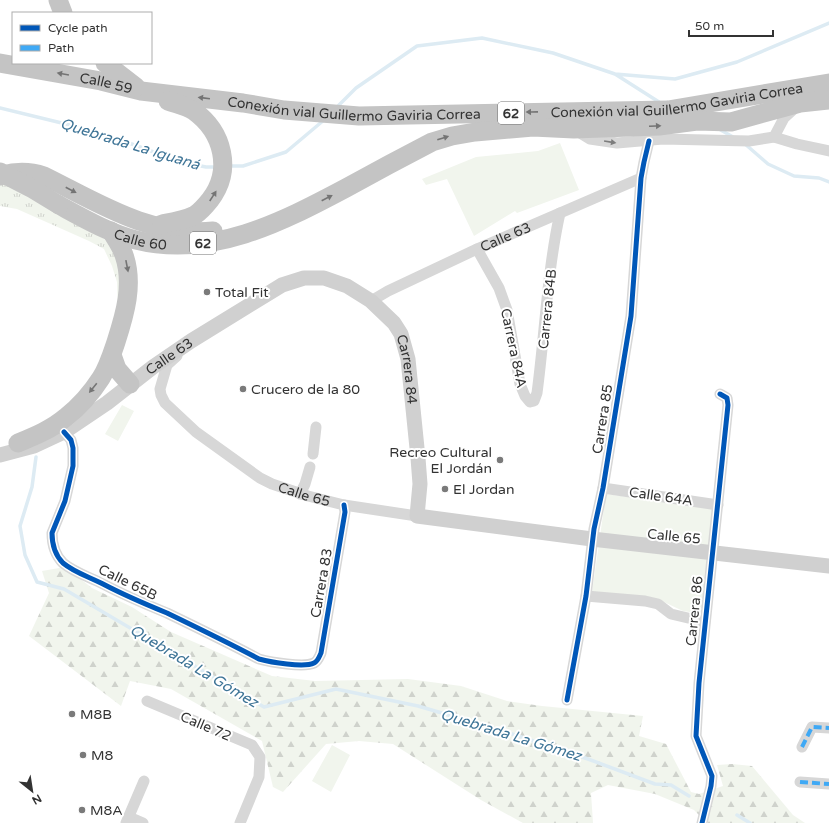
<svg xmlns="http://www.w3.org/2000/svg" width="829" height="823" font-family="'Varela Round',sans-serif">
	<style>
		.grass { fill: url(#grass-tufts) }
		.forest { fill: url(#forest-firs) }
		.green { fill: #f1f5ed }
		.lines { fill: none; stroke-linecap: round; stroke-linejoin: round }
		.stream { stroke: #ddebf3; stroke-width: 3.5 }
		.street { stroke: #d7d7d7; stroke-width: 11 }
		.secondary { stroke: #d0d0d0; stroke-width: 15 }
		.highway { stroke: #c4c4c4; stroke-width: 19 }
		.highway-bridge { stroke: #c4c4c4; stroke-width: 19 }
		.quiet { stroke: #3fa9f5; stroke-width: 4; stroke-dasharray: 8 4; stroke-linecap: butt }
		.cycleway-casing { stroke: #fff; stroke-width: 8 }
		.cycleway { stroke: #0057b8; stroke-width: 5 }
		.oneway { fill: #747474 }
		.oneway2 { fill: #7d7d7d }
		.poi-dot { fill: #7a7a7a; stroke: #fff; stroke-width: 1.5 }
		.labels { text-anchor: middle; stroke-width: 4; stroke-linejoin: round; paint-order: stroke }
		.shield { fill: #fff; stroke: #707070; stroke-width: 1 }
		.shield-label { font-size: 13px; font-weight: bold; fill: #333 }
		.street-label { font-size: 14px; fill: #333; stroke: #fff }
		.poi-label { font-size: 14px; fill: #333; stroke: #fff; text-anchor: start }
		.water-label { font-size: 15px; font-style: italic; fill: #3f7597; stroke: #fff }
	</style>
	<defs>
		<pattern id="grass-tufts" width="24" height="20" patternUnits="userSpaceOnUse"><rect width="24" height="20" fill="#f1f5ed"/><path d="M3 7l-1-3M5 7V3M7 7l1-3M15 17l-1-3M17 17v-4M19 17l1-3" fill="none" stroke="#cfd2cc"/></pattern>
		<pattern id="forest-firs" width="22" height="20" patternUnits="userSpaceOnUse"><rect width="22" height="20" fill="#f1f5ed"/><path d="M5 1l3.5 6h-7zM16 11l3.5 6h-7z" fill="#cfd2cc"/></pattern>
	</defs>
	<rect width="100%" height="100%" fill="#fff"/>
	<path class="grass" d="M 0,181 L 95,231 L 111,245 L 121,267 L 118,317 L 117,282 L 112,266 L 104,249 L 89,241 L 17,209 L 0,206 Z"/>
	<path class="forest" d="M 65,567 L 92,588 L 132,607 L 171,632 L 272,676 L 315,681 L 408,679 L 461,686 L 507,701 L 542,706 L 643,716 L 639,736 L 666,744 L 691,792 L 699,794 L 723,786 L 717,765 L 732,764 L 752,766 L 793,815 L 805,823 L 707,823 L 694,810 L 655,794 L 608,785 L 591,793 L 593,823 L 523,823 L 481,800 L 393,744 L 359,741 L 326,744 L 283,792 L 273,787 L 262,741 L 171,689 L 130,681 L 121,706 L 29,636 L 49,593 L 42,571 Z"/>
	<path class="green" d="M 560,143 L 579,190 L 517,213 L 515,211 L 474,236 L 447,179 L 426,185 L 422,179 L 476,157 L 538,151 Z
		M 122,405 L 134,411 L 118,441 L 105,434 Z
		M 606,494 L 715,509 L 703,614 L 683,611 L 664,602 L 592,592 Z
		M 332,745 L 350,755 L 331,792 L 312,781 Z"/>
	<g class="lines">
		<path class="stream" d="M 615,74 L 659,102
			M 337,107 L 356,88 L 417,46 L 482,38 L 553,53 L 615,74 L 675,79 L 737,62 L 829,23
			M 0,108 L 74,126 L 129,143 L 181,162 L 206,167 L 216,167
			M 719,129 L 733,137
			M 745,144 L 768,164 L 794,176 L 819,178 L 829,182
			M 228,166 L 243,166 L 286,152 L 324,120
			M 36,457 L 32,487 L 20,526 L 25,555 L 37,582 L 64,589 L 264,707 L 336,689 L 418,706 L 503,731 L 588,759 L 655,784 L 671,785 L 689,796
			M 737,815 L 750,823"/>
		<g class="street">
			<path d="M 577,131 L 590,139 L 617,143 L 663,139 L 749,141 L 774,137 L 784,118 L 795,108"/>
			<path d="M 774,137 L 797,144 L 829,151"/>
			<path d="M 477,249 L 499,288 L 507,310 L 520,384 L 525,396 L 530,402 L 534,401 L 537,393 C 545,333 547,272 560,213"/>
			<path id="s1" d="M 371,301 L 388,291 L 477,249 L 641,178"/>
			<path id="s2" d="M 177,356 L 167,365 L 160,389 L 161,395 L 165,403 L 196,432 L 260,478 L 272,484 L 308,496 L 344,505 L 417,516"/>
			<path d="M 64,432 L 71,440 L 73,448 L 73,466 L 65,501 L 52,533 C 52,544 55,555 63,563 C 75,573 90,577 103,584 C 124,595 145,604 167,613 C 198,628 229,643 259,659 C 270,662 304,668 314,663 C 318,661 319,657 321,653 L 345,512 L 344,505"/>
			<path d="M 313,454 L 316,427"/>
			<path d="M 603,488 L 718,505"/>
			<path d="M 300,494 L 305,484 L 310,467"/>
			<path d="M 586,596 L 645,601 L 658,604 L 671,614 L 705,622"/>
			<path d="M 567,700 L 586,596 L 594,529 L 603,488 L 631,316 L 641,178 L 644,162 L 649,141"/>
			<path d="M 147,701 L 252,745 L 260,757 L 259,777 L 240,823"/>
			<path d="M 802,747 L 812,727 L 829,728"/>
			<path d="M 800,782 L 829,784"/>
			<path d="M 129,817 L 143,823"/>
			<path d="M 126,823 L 144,781"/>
			<path d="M 702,823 L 711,786 L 712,776 L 696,736 L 699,683 L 728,405 L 727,398 L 720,394"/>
		</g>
		<path class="secondary" id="s3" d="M 0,455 L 34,446 L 64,432 L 107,403 L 153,367 L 191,341 L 282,285 L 304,278 L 324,278 L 347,286 L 371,301 L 394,323 L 401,334 L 408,359 L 418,458 L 420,484 L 417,516 L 592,539 L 829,566"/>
		<g class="highway">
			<path d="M 58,0 L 63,13"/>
			<path id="s4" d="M 0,63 L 101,81 L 141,91 L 243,103 L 284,110 L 359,116 L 668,110 L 829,83"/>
			<path d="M 105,63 L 136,87"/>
			<path d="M 0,176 C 15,171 29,171 44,176 C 97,202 150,237 213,231"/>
			<path id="s5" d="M 59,205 C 83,218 109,233 136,240 C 211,259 282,222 346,188 C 375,172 403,157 432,142 L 452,136 L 475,132 L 533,127 L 574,129 L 659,126 L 697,121 L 731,122 L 800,103 L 829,100"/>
			<path d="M 162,224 C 173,222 185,220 195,215 C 201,211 206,205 210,200 C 233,170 223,132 194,111 C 187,106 176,104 168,101"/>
			<path d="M 112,355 L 117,369 L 130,384"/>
			<path d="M 18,443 C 35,436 52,429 66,417 C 79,407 92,392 101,378 C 108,367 112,354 116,342 C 125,314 134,284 124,255 C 121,246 115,238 111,231"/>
		</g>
		<path class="highway-bridge" d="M 0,172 L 31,188 L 59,205"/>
		<path class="quiet" d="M 802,747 L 812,727 L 829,728
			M 800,782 L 829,784"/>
		<defs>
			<path id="cycleway" d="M 64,432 L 71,440 L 73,448 L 73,466 L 65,501 L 52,533 C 52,544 55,555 63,563 C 75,573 90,577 103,584 C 124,595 145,604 167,613 C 198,628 229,643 259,659 C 270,662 304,668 314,663 C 318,661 319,657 321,653 L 345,512 L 344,505
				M 567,700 L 586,596 L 594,529 L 603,488 L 631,316 L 641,178 L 644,162 L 649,141
				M 702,823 L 711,786 L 712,776 L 696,736 L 699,683 L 728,405 L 727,398 L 720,394"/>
		</defs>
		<use href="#cycleway" class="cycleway-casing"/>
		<use href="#cycleway" class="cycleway"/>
	</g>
	<defs><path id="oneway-solid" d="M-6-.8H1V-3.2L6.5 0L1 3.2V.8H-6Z"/></defs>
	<g class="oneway">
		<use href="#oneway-solid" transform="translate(63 74) rotate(-170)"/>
		<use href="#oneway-solid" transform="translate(204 98) rotate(-173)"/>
		<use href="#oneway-solid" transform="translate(532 112) rotate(179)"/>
		<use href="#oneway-solid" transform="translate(655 126) rotate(-3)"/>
		<use href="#oneway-solid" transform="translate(443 138) rotate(-18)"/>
		<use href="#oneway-solid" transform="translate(71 190) rotate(28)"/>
		<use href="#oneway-solid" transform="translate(213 196) rotate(-57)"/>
		<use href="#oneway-solid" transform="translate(327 198) rotate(-27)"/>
		<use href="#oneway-solid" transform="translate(127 266) rotate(79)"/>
		<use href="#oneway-solid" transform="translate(93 388) rotate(129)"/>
	</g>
	<use class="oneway2" href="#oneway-solid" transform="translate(610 142) rotate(9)"/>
	<g class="poi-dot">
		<circle cx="207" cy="292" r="4"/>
		<circle cx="243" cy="389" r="4"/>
		<circle cx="500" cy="460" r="4"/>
		<circle cx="445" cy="489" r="4"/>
		<circle cx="72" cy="714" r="4"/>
		<circle cx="83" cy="755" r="4"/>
		<circle cx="82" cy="810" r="4"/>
	</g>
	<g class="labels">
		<g class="shield">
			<rect x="498" y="102" width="26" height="22" rx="3"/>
			<rect x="190" y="232" width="26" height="22" rx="3"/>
		</g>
		<g class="shield-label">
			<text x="511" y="118">62</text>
			<text x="203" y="248">62</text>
		</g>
		<g class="street-label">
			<text dy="5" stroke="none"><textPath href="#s4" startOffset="108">Calle 59</textPath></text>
			<text dy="5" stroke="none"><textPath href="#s4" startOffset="682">Conexión vial Guillermo Gaviria Correa</textPath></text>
			<text dy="5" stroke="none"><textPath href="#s4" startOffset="358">Conexión vial Guillermo Gaviria Correa</textPath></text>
			<text dy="5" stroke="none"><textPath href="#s5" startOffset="89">Calle 60</textPath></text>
			<text dy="5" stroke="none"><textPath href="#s1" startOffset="149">Calle 63</textPath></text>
			<text transform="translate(547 309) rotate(-84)" y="5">Carrera 84B</text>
			<text transform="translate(514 348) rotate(78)" y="5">Carrera 84A</text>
			<text dy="5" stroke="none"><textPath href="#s3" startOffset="198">Calle 63</textPath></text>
			<text dy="5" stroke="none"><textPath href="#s3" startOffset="508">Carrera 84</textPath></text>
			<text transform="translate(602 419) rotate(-81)" y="5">Carrera 85</text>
			<text dy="5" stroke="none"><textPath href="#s2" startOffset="222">Calle 65</textPath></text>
			<text transform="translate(661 496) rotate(8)" y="5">Calle 64A</text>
			<text transform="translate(674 536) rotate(6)" y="5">Calle 65</text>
			<text transform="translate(128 582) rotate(26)" y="5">Calle 65B</text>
			<text transform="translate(321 583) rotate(-80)" y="5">Carrera 83</text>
			<text transform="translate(694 611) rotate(-84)" y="5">Carrera 86</text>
			<text transform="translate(206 726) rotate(23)" y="5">Calle 72</text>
		</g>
		<g class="poi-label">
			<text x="215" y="297">Total Fit</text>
			<text x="251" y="394">Crucero de la 80</text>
			<text x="492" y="457" text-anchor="end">Recreo Cultural<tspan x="492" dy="16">El Jordán</tspan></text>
			<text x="453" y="494">El Jordan</text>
			<text x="80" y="719">M8B</text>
			<text x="91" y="760">M8</text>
			<text x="90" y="815">M8A</text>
		</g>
		<g class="water-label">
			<text transform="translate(130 144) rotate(17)" y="5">Quebrada La Iguaná</text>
			<text transform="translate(194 666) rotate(31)" y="5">Quebrada La Gómez</text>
			<text transform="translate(511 735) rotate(17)" y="5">Quebrada La Gómez</text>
		</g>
	</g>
	<rect x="12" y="12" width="140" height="52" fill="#ffffff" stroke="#adadad"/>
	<rect x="20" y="25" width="20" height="6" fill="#0057b8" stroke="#adadad"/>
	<text x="48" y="32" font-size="12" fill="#333333">Cycle path</text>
	<rect x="20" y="45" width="20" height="6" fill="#3fa9f5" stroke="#adadad"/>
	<text x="48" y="52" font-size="12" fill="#333333">Path</text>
	<g transform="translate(32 791) rotate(150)" stroke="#ffffff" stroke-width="3" paint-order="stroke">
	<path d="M0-3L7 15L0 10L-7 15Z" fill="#333333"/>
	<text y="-6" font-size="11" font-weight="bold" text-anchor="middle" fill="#333333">N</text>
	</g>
	<path d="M689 30v6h84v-6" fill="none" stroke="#333333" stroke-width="2"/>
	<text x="695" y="30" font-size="12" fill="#333333" stroke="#ffffff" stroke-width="3" paint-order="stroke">50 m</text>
</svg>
